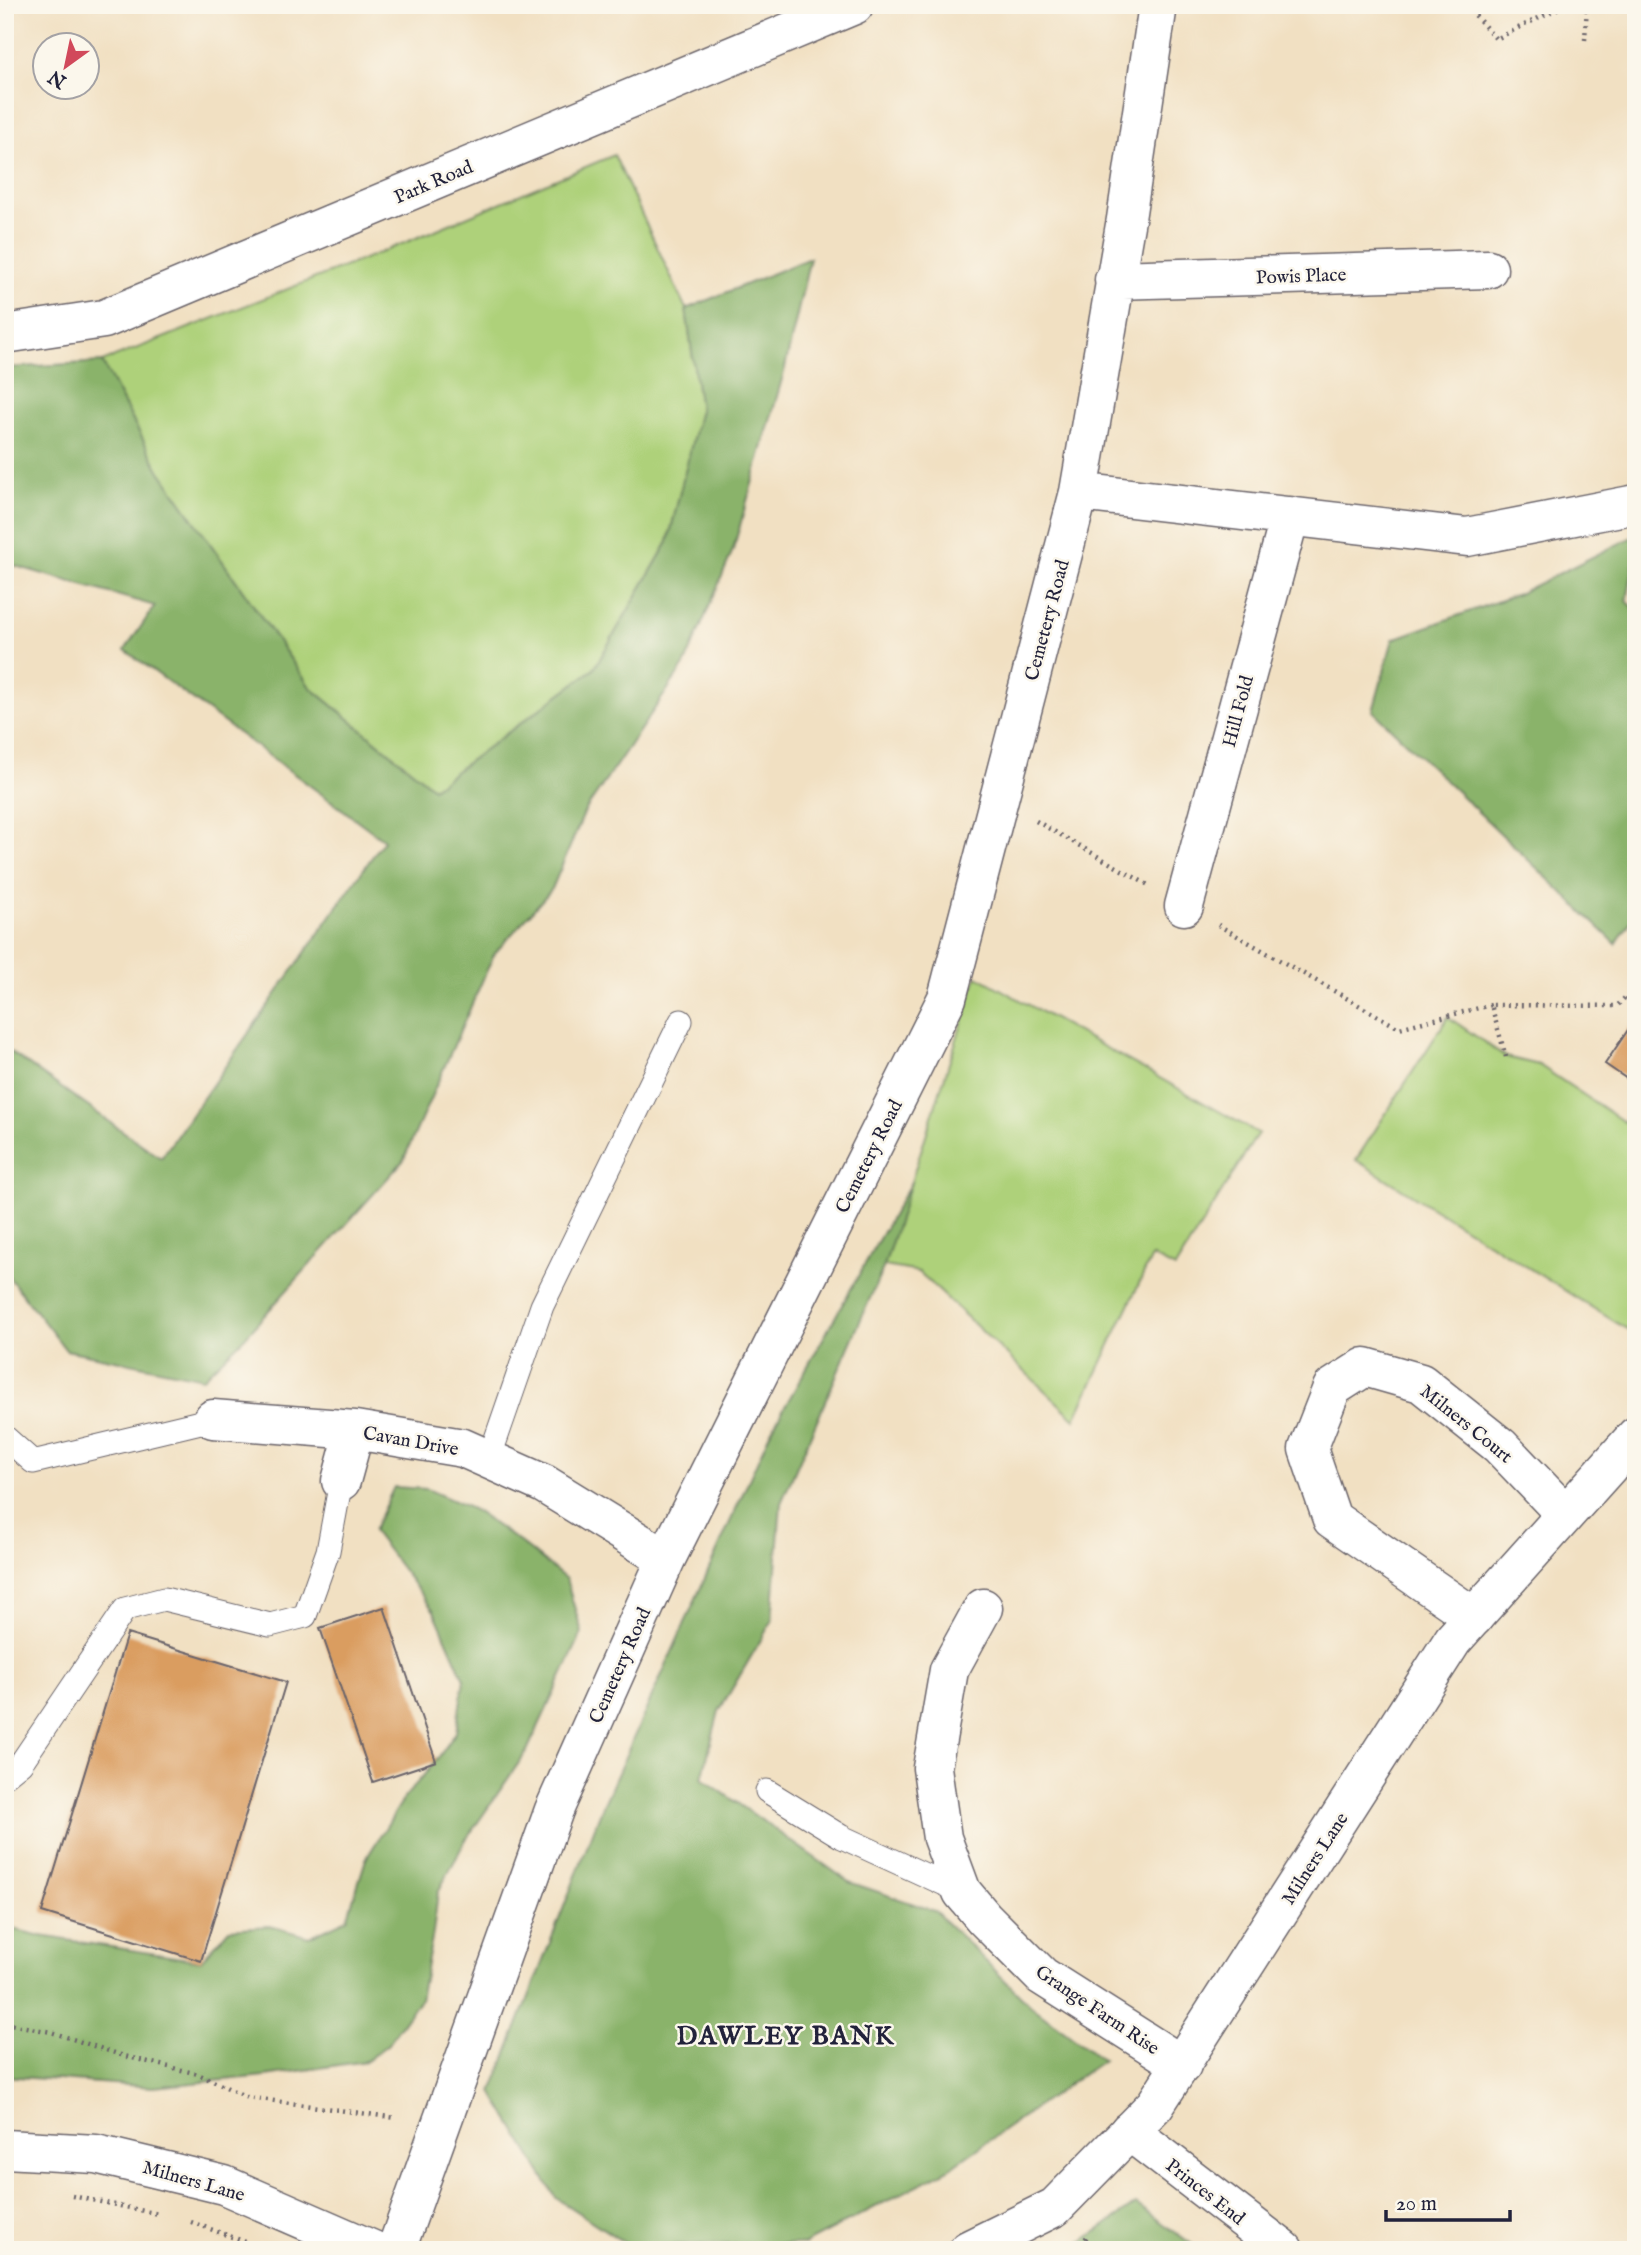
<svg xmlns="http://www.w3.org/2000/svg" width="1641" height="2255" font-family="'IM FELL English',serif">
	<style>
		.green { fill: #aed17a; stroke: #687a5a; stroke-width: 2 }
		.forest { fill: #8ab36a; stroke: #566a52; stroke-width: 2 }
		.building { fill: #da9d61 }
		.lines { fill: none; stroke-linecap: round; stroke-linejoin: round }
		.service-casing { stroke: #6a646a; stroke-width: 25 }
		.minor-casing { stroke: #6a646a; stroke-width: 41 }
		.tertiary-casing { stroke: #6a646a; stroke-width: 41 }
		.path { stroke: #6a646a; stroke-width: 4.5; stroke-dasharray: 2 5; stroke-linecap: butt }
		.service { stroke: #fff; stroke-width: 23 }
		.minor { stroke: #fff; stroke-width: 38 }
		.tertiary { stroke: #fff; stroke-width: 38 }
		.labels { text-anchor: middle; stroke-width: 5; stroke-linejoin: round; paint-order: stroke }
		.street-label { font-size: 19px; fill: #22223b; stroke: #fbf7ec }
		.district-label { font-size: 26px; font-weight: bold; letter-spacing: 2px; fill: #22223b; stroke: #fbf7ec }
	</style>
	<rect width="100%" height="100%" fill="#fbf7ec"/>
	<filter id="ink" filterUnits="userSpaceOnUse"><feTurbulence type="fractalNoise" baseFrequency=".0143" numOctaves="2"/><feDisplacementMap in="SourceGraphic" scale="14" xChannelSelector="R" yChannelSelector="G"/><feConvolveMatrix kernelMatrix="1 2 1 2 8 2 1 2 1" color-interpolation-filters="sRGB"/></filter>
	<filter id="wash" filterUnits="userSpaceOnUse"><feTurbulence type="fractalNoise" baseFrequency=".00686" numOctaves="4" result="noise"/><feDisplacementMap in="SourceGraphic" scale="28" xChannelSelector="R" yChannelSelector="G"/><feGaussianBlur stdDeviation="1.57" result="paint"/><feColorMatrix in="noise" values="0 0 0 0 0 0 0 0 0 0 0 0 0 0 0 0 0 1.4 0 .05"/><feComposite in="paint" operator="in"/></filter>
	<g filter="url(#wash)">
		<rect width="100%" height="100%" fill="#f1e0c2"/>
		<path class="green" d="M 614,155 L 686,309 L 700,410 L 668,542 L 594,669 L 433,788 L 310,687 L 159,470 L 102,362 L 397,246 Z
			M 977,976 L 1258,1133 L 1175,1268 L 1152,1256 L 1075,1419 L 919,1272 L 884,1266 Z
			M 1448,1017 L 1506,1057 L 1539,1065 L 1624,1122 L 1636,1105 L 1636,1335 L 1356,1160 Z"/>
		<path class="forest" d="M 810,258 L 784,372 L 733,550 L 685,664 L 585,811 L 552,889 L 494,954 L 403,1161 L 245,1337 L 203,1378 L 66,1350 L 5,1272 L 5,1048 L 161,1158 L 384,840 L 125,650 L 155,606 L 5,563 L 5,368 L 102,362 L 159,470 L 310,687 L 433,788 L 594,669 L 668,542 L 700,410 L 686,309 Z
			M 1636,535 L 1636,552 L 1627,601 L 1636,610 L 1636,913 L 1616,944 L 1373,711 L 1393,639 L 1518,594 Z
			M 911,1182 L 884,1266 L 781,1503 L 772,1621 L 719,1711 L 702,1778 L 849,1882 L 935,1911 L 1031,2006 L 1103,2060 L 949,2169 L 804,2244 L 628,2245 L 556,2198 L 492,2092 L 603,1806 L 769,1435 Z
			M 394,1487 L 427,1489 L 472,1509 L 521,1543 L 566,1579 L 582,1633 L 527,1751 L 465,1841 L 438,1892 L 433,1933 L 420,1999 L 388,2044 L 366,2061 L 265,2076 L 153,2087 L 5,2076 L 5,1927 L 41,1936 L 201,1961 L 229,1929 L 270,1926 L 309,1937 L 347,1919 L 366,1859 L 404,1798 L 436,1761 L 456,1732 L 464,1679 L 434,1611 L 373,1531 Z
			M 1136,2204 L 1200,2250 L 1070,2250 Z"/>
		<g id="blocks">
			<path class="building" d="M 1636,1018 L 1636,1085 L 1605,1064 Z
				M 384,1607 L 436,1761 L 373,1782 L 320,1628 Z
				M 127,1634 L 286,1682 L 201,1961 L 42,1912 Z"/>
		</g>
	</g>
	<g filter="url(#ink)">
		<use href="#blocks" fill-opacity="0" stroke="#6a646a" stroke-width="2"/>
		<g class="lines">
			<defs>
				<path id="service" d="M 5,1437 L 33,1462 L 213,1419
					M 489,1459 L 542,1306 L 681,1021
					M 5,1776 L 21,1763 L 125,1609 L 164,1599 L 270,1625 L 305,1616 L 328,1551 L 341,1481
					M 767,1791 L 842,1837 L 962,1892"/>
				<path id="minor" d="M 1114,280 L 1488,269
					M 5,334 L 104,319 L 854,5
					M 1079,492 L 1467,537 L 1636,504
					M 1184,906 L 1290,516
					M 213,1419 L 355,1430 L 463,1448 L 544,1484 L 666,1559
					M 341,1481 L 355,1430
					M 983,1608 L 949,1670 L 932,1768 L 942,1838 L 962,1892 L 984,1918 L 1042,1976 L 1182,2065
					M 1474,1617 L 1332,1519 L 1308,1449 L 1332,1388 L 1365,1367 L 1421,1383 L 1500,1446 L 1565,1514
					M 1129,2131 L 1284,2250
					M 396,2250 L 554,1810 L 666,1559 L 947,998 L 1079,492 L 1126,219 L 1158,5"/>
				<path id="tertiary" d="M 5,2149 L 96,2154 L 224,2185 L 373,2250
					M 968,2250 L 1055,2207 L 1155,2105 L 1453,1640 L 1636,1436"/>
			</defs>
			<use href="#service" class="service-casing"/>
			<use href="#minor" class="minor-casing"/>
			<use href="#tertiary" class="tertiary-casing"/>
			<path class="path" d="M 1466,5 L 1496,39 L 1565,5
				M 1585,40 L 1587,5
				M 1036,821 L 1150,886
				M 1218,925 L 1399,1028 L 1491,1005
				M 1506,1057 L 1491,1005 L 1617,1006 L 1636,986
				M 5,2023 L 51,2032 L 124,2056 L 198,2074 L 247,2097 L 396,2118
				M 72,2196 L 159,2214
				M 191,2222 L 246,2242
				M 1077,2250 L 1089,2234"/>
			<use href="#service" class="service"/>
			<use href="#minor" class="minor"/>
			<use href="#tertiary" class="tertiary"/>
		</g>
	</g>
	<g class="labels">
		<g class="street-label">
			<text transform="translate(433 181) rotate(-23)" y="7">Park Road</text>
			<text transform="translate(1301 275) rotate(-2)" y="7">Powis Place</text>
			<text transform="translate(1046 620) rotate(-75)" y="7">Cemetery Road</text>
			<text transform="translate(1237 711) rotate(-75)" y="7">Hill Fold</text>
			<text transform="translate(868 1156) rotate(-63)" y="7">Cemetery Road</text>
			<text transform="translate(1467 1423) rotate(39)" y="7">Milners Court</text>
			<text transform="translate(411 1440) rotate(10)" y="7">Cavan Drive</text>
			<text transform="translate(619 1665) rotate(-66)" y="7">Cemetery Road</text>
			<text transform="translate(1314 1858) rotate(-57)" y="7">Milners Lane</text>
			<text transform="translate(1098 2009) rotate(34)" y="7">Grange Farm Rise</text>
			<text transform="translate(194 2180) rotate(16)" y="7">Milners Lane</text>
			<text transform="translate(1206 2191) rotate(38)" y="7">Princes End</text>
		</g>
		<g class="district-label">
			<text x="786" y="2044">DAWLEY BANK</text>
		</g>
	</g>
	<rect width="1641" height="2255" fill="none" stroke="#fbf7ec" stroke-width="28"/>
	<g transform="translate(66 66) rotate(213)"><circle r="33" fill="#fbf7ec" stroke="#a4a2a5" stroke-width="2"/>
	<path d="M0-5L12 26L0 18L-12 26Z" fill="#d1495b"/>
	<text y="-10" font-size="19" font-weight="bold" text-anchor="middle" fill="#22223b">N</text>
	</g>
	<path d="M1386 2210v10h124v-10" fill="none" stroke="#22223b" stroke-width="3.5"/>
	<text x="1396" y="2210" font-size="21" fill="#22223b" stroke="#fbf7ec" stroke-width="5" paint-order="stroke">20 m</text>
</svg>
